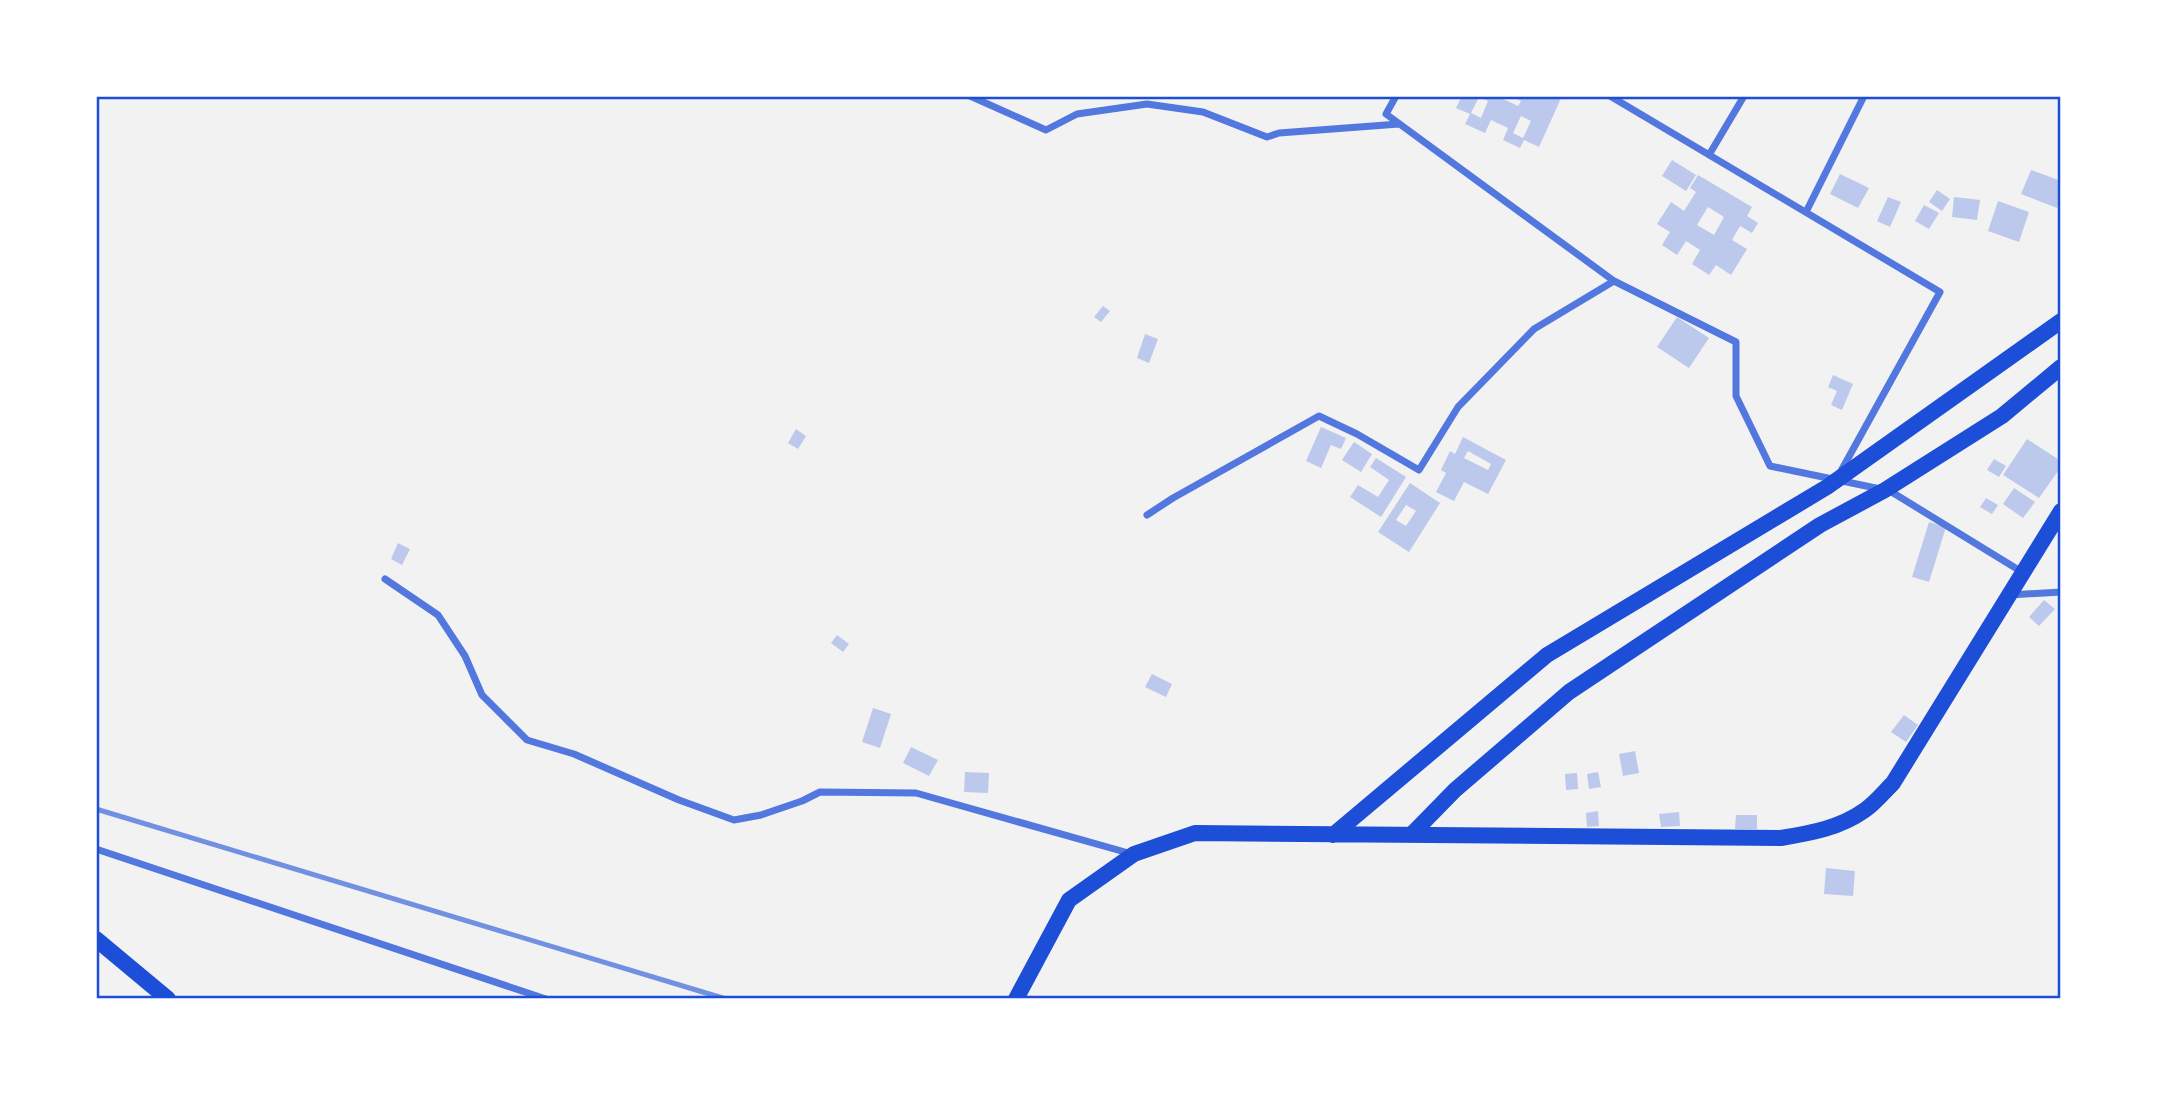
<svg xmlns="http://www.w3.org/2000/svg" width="2157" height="1095" font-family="'Asap Condensed',sans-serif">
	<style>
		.building { fill: #bdc9ec; fill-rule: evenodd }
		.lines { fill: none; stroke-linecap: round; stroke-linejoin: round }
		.minor { stroke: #5277de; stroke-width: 7 }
		.primary { stroke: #1d4ed8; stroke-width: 16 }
		.rail { stroke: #7290e2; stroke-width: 5 }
		.neatline { fill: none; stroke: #1d4ed8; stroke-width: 2.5 }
	</style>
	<rect width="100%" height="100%" fill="#f2f2f2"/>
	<path class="building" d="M 1462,96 L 1502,96 L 1501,98 L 1518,106 L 1521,101 L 1511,96 L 1562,96 L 1539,147 L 1524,140 L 1520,148 L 1503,140 L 1508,128 L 1491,120 L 1485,133 L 1465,124 L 1470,114 L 1456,108 ZM 1479,97 L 1488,101 L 1481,118 L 1471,113 ZM 1521,116 L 1531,121 L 1523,138 L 1513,133 Z
		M 1672,160 L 1696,175 L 1686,191 L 1662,176 Z
		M 2031,170 L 2061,181 L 2061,200 L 2057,208 L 2021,194 Z
		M 1840,174 L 1869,188 L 1858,208 L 1830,194 Z
		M 1698,175 L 1752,207 L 1747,216 L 1758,223 L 1752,233 L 1740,226 L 1732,240 L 1747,249 L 1731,275 L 1716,265 L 1709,275 L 1692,264 L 1700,250 L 1686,241 L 1677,255 L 1662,245 L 1670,232 L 1657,224 L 1671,202 L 1684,211 L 1696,192 L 1690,188 ZM 1708,207 L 1724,217 L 1714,235 L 1697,225 Z
		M 1937,190 L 1950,199 L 1942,211 L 1929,202 Z
		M 1888,197 L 1901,202 L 1890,227 L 1877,221 Z
		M 1954,197 L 1980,200 L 1977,220 L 1952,217 Z
		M 1998,201 L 2029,212 L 2019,242 L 1988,231 Z
		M 1924,205 L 1939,213 L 1929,229 L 1915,221 Z
		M 1103,306 L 1110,311 L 1101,322 L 1094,317 Z
		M 1677,317 L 1709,338 L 1689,368 L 1657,347 Z
		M 1145,334 L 1158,339 L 1149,363 L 1137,358 Z
		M 1833,375 L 1853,384 L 1842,410 L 1831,405 L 1837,391 L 1828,387 Z
		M 1321,427 L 1346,438 L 1341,449 L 1331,445 L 1321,468 L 1306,461 Z
		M 796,429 L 806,436 L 798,449 L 788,443 Z
		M 1463,437 L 1506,460 L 1488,494 L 1464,482 L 1454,501 L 1436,492 L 1446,473 L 1441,470 L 1450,451 L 1455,454 ZM 1468,451 L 1491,464 L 1488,470 L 1464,458 Z
		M 2027,439 L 2061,461 L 2061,467 L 2039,498 L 2003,475 Z
		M 1354,442 L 1372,454 L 1361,472 L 1342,460 Z
		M 1376,458 L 1406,477 L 1381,517 L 1350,497 L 1358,485 L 1378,497 L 1389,480 L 1370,467 Z
		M 1994,459 L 2006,466 L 1999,477 L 1987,470 Z
		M 1410,483 L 1440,503 L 1409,552 L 1378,532 ZM 1406,505 L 1416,511 L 1406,526 L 1396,520 Z
		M 2014,488 L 2035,502 L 2023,518 L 2003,504 Z
		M 1986,498 L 1998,505 L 1992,514 L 1980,507 Z
		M 1929,522 L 1946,527 L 1929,582 L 1912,577 Z
		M 398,543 L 410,549 L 402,565 L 391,559 Z
		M 2044,600 L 2055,609 L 2039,626 L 2029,617 Z
		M 837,635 L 849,644 L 843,652 L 831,643 Z
		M 1152,674 L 1172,684 L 1166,697 L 1145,687 Z
		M 873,708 L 891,714 L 880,748 L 862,742 Z
		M 1904,715 L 1918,725 L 1906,742 L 1891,732 Z
		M 911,747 L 938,760 L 929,776 L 903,763 Z
		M 1635,751 L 1639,773 L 1623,776 L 1619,754 Z
		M 965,772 L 989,773 L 988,793 L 964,792 Z
		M 1598,772 L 1601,787 L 1589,789 L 1587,774 Z
		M 1577,773 L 1578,789 L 1566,790 L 1565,774 Z
		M 1598,811 L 1599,826 L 1587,827 L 1586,813 Z
		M 1679,812 L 1680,826 L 1661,827 L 1659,814 Z
		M 1736,815 L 1757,815 L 1757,829 L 1735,829 Z
		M 1826,868 L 1855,871 L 1853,896 L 1824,894 Z"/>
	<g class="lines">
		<path class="minor" d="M 970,96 L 1046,130 L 1077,114 L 1147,104 L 1203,112 L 1267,137 L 1279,133 L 1399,124
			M 1396,96 L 1386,114 L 1614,281
			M 1610,96 L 1940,292 L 1841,471
			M 1709,155 L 1744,96
			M 1806,212 L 1864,96
			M 1147,515 L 1173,498 L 1319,416 L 1357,434 L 1419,470 L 1458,407 L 1534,329 L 1614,281 L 1736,342 L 1736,396 L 1770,466 L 1890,491 L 2022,572
			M 385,579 L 438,615 L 465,656 L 482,695 L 527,740 L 574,754 L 679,800 L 734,820 L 761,815 L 802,801 L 820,792 L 916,793 L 1132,854
			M 2009,595 L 2061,592
			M 96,849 L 546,999"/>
		<path class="primary" d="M 1333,835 L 1547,655 L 1827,487 L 2061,321
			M 1411,835 L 1455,790 L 1569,692 L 1820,525 L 1885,490 L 2002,416 L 2061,367
			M 96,939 L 168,999
			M 1016,999 L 1069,900 L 1134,854 L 1195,833 L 1781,838 C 1811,833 1840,828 1865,810 C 1875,803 1884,792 1893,783 L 2061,511"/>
		<path class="rail" d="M 96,809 L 726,999"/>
	</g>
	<rect width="2157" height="1095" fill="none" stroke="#ffffff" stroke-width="196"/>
	<rect x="98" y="98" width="1961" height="899" class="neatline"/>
</svg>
